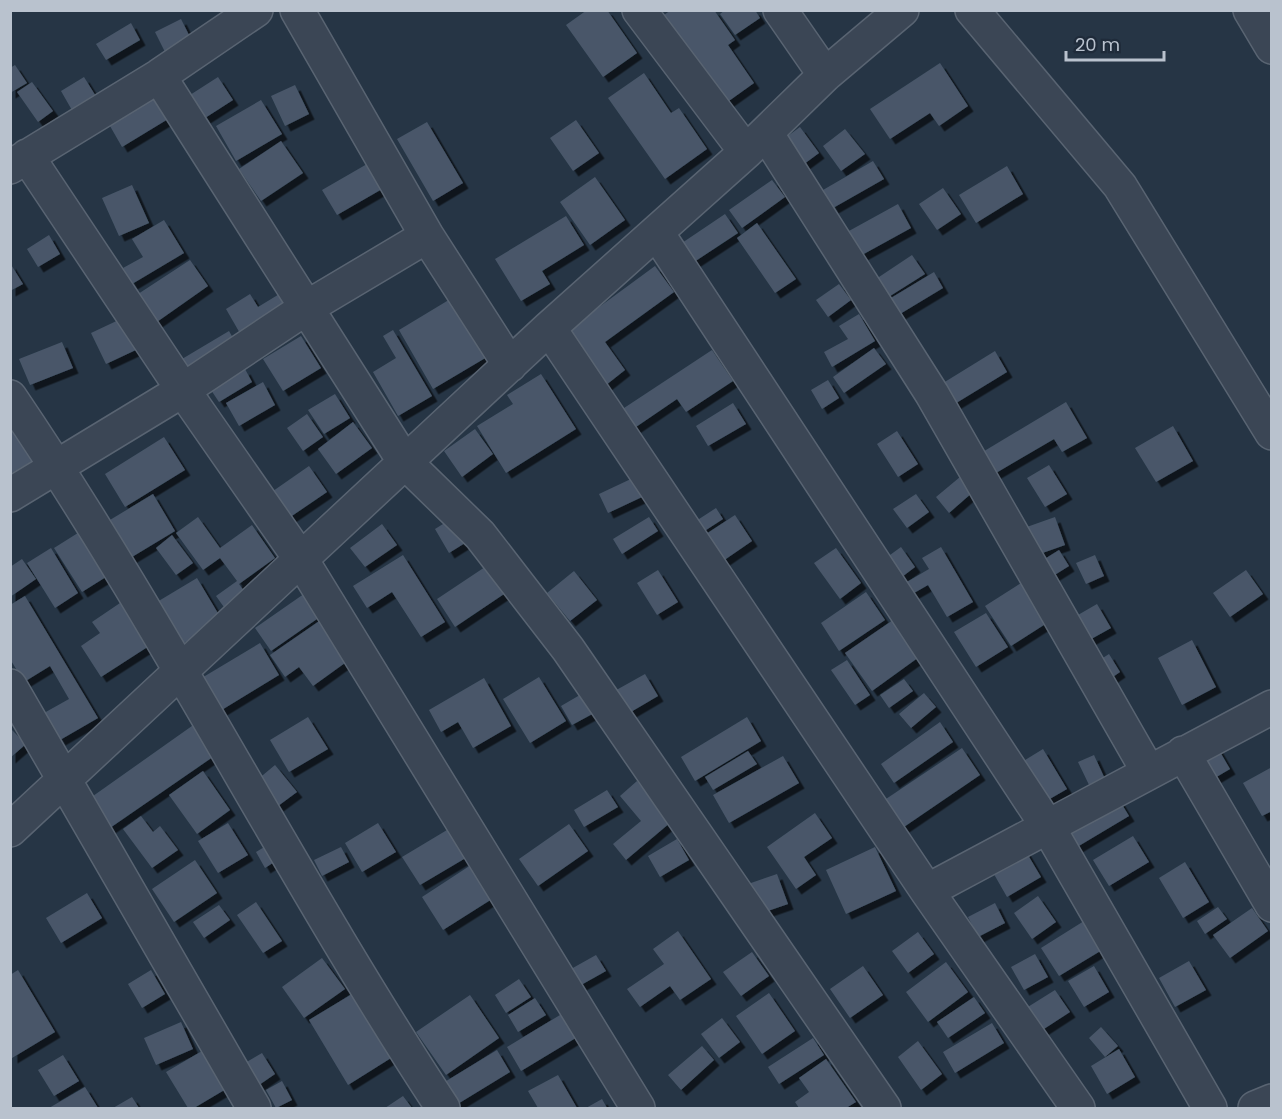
<svg xmlns="http://www.w3.org/2000/svg" width="1282" height="1119" font-family="Poppins,sans-serif">
	<style>
		.building { fill: #485769; filter: url(#shadow) }
		.lines { fill: none; stroke-linecap: round; stroke-linejoin: round }
		.minor-casing { stroke: #596472; stroke-width: 36 }
		.minor { stroke: #3b4655; stroke-width: 33 }
	</style>
	<defs>
		<filter id="shadow"><feDropShadow dx="5.5" dy="5.5" stdDeviation="0" flood-color="#0009"/></filter>
	</defs>
	<rect width="100%" height="100%" fill="#263545"/>
	<path class="building" d="M 587,10 L 607,10 L 637,53 L 603,77 L 566,25 Z
		M 671,10 L 714,10 L 735,40 L 728,45 L 754,83 L 726,103 L 664,15 Z
		M 725,10 L 755,10 L 760,18 L 735,35 L 720,14 Z
		M 181,19 L 192,41 L 166,54 L 155,32 Z
		M 131,23 L 140,40 L 106,60 L 96,44 Z
		M 940,63 L 968,106 L 939,126 L 930,113 L 890,139 L 870,109 Z
		M 15,65 L 27,83 L 10,93 L 10,68 Z
		M 644,73 L 671,113 L 679,108 L 707,149 L 665,179 L 608,98 Z
		M 84,77 L 97,98 L 73,112 L 61,91 Z
		M 218,77 L 233,100 L 205,118 L 190,95 Z
		M 32,82 L 53,111 L 38,122 L 17,92 Z
		M 295,85 L 309,114 L 285,126 L 271,96 Z
		M 160,95 L 173,116 L 122,147 L 110,126 Z
		M 261,100 L 282,134 L 236,161 L 216,126 Z
		M 576,120 L 599,153 L 573,171 L 550,138 Z
		M 427,122 L 463,183 L 433,201 L 397,139 Z
		M 800,127 L 819,153 L 796,170 L 777,144 Z
		M 845,129 L 865,154 L 841,171 L 823,146 Z
		M 281,141 L 303,173 L 261,201 L 239,169 Z
		M 374,160 L 389,185 L 337,215 L 322,190 Z
		M 873,161 L 884,179 L 833,208 L 823,190 Z
		M 1007,166 L 1023,194 L 976,223 L 959,195 Z
		M 595,177 L 625,220 L 590,245 L 560,202 Z
		M 772,180 L 785,197 L 742,228 L 729,210 Z
		M 132,185 L 149,223 L 119,236 L 102,198 Z
		M 943,188 L 961,214 L 937,230 L 919,204 Z
		M 898,204 L 911,228 L 851,261 L 838,237 Z
		M 725,214 L 738,233 L 691,264 L 679,245 Z
		M 566,216 L 584,245 L 542,271 L 550,284 L 521,301 L 495,259 Z
		M 164,220 L 184,253 L 132,284 L 123,268 L 143,257 L 132,239 Z
		M 757,223 L 796,279 L 775,293 L 737,238 Z
		M 49,235 L 60,254 L 38,267 L 27,249 Z
		M 912,255 L 925,274 L 879,303 L 867,285 Z
		M 190,260 L 208,286 L 154,324 L 135,296 Z
		M 10,263 L 23,284 L 10,291 Z
		M 655,266 L 674,292 L 605,342 L 625,370 L 601,389 L 561,335 Z
		M 934,272 L 943,288 L 890,320 L 881,304 Z
		M 839,284 L 851,300 L 828,317 L 816,300 Z
		M 281,293 L 294,314 L 245,342 L 226,309 L 250,294 L 258,307 Z
		M 457,295 L 492,354 L 433,389 L 399,330 Z
		M 859,314 L 875,341 L 832,367 L 824,352 L 848,339 L 839,326 Z
		M 125,317 L 140,348 L 106,364 L 91,333 Z
		M 393,330 L 432,396 L 398,416 L 373,372 L 396,358 L 383,336 Z
		M 229,331 L 237,345 L 190,373 L 182,359 Z
		M 301,336 L 321,368 L 283,391 L 263,359 Z
		M 62,342 L 73,368 L 30,385 L 19,359 Z
		M 874,348 L 886,364 L 844,393 L 833,377 Z
		M 712,350 L 733,381 L 686,412 L 677,399 L 633,429 L 621,410 Z
		M 995,351 L 1007,372 L 948,408 L 935,388 Z
		M 245,369 L 252,382 L 219,402 L 211,390 Z
		M 541,374 L 576,429 L 506,473 L 477,426 L 513,404 L 507,395 Z
		M 828,380 L 839,398 L 822,409 L 811,390 Z
		M 263,382 L 275,405 L 239,426 L 226,403 Z
		M 335,394 L 350,418 L 324,434 L 308,410 Z
		M 1066,402 L 1087,438 L 1062,452 L 1054,439 L 984,480 L 971,459 Z
		M 733,403 L 746,424 L 708,446 L 696,426 Z
		M 307,414 L 323,437 L 303,451 L 287,428 Z
		M 353,422 L 372,448 L 336,474 L 318,449 Z
		M 1173,426 L 1193,461 L 1156,482 L 1135,448 Z
		M 13,429 L 32,461 L 10,474 L 10,430 Z
		M 475,429 L 493,454 L 462,477 L 444,451 Z
		M 897,431 L 918,464 L 898,477 L 877,444 Z
		M 164,437 L 185,470 L 125,507 L 105,474 Z
		M 1049,465 L 1067,494 L 1045,507 L 1027,478 Z
		M 309,466 L 327,492 L 280,524 L 263,498 Z
		M 960,477 L 973,492 L 949,513 L 936,497 Z
		M 633,478 L 642,497 L 608,513 L 599,494 Z
		M 153,494 L 175,531 L 122,563 L 100,526 Z
		M 916,494 L 929,512 L 907,528 L 893,509 Z
		M 716,508 L 723,519 L 703,532 L 696,521 Z
		M 735,515 L 752,541 L 720,563 L 703,536 Z
		M 198,517 L 220,548 L 252,525 L 275,558 L 239,584 L 247,595 L 226,610 L 216,596 L 237,581 L 220,558 L 203,570 L 176,533 Z
		M 649,517 L 658,531 L 622,554 L 613,539 Z
		M 1055,517 L 1065,545 L 1034,556 L 1024,528 Z
		M 451,519 L 465,543 L 449,553 L 435,529 Z
		M 382,524 L 397,545 L 365,567 L 350,548 Z
		M 89,526 L 117,570 L 82,592 L 54,548 Z
		M 172,535 L 193,563 L 176,575 L 156,548 Z
		M 901,547 L 915,567 L 894,583 L 879,563 Z
		M 941,547 L 973,602 L 947,617 L 928,585 L 907,597 L 900,586 L 929,569 L 922,558 Z
		M 51,548 L 78,593 L 55,608 L 27,563 Z
		M 836,548 L 861,583 L 840,599 L 814,563 Z
		M 1059,550 L 1069,566 L 1045,581 L 1035,565 Z
		M 403,555 L 445,622 L 421,637 L 392,592 L 367,608 L 353,586 Z
		M 1095,555 L 1104,576 L 1086,584 L 1076,563 Z
		M 22,559 L 36,579 L 10,597 L 10,567 Z
		M 485,567 L 504,594 L 455,627 L 437,599 Z
		M 658,570 L 678,602 L 657,615 L 637,583 Z
		M 1246,570 L 1263,594 L 1230,617 L 1213,593 Z
		M 574,571 L 597,600 L 570,621 L 547,593 Z
		M 197,578 L 222,620 L 172,650 L 147,608 Z
		M 1021,583 L 1047,623 L 1011,646 L 985,606 Z
		M 311,589 L 327,612 L 271,651 L 255,628 Z
		M 866,592 L 885,620 L 839,651 L 821,623 Z
		M 25,596 L 98,718 L 60,740 L 44,713 L 69,699 L 50,666 L 24,682 L 10,659 L 10,605 Z
		M 120,603 L 149,646 L 101,677 L 81,646 L 100,633 L 92,622 Z
		M 1097,604 L 1111,628 L 1084,643 L 1071,619 Z
		M 986,613 L 1008,647 L 976,667 L 954,632 Z
		M 328,615 L 356,655 L 313,686 L 299,667 L 285,677 L 270,655 Z
		M 893,620 L 919,657 L 872,691 L 845,653 Z
		M 1192,640 L 1216,687 L 1182,705 L 1158,658 Z
		M 260,643 L 279,675 L 220,711 L 200,679 Z
		M 1109,654 L 1120,672 L 1104,683 L 1092,665 Z
		M 847,660 L 870,695 L 855,705 L 831,670 Z
		M 645,674 L 658,696 L 624,716 L 611,693 Z
		M 539,677 L 566,721 L 530,743 L 503,699 Z
		M 484,678 L 511,726 L 473,748 L 458,722 L 441,732 L 429,710 Z
		M 904,679 L 913,691 L 889,708 L 880,695 Z
		M 585,692 L 596,712 L 572,725 L 561,706 Z
		M 924,693 L 936,707 L 911,728 L 899,714 Z
		M 308,717 L 328,749 L 289,772 L 270,740 Z
		M 747,717 L 761,741 L 695,781 L 681,757 Z
		M 199,721 L 220,752 L 107,830 L 86,801 Z
		M 940,722 L 953,742 L 894,783 L 881,764 Z
		M 10,728 L 26,744 L 10,758 Z
		M 1216,745 L 1230,769 L 1213,779 L 1199,755 Z
		M 962,748 L 980,775 L 898,831 L 880,803 Z
		M 1043,749 L 1067,789 L 1041,804 L 1017,765 Z
		M 748,751 L 757,764 L 713,790 L 705,777 Z
		M 1094,755 L 1105,779 L 1090,787 L 1078,762 Z
		M 783,756 L 799,783 L 729,823 L 713,795 Z
		M 275,765 L 297,792 L 278,806 L 257,780 Z
		M 1272,767 L 1272,811 L 1262,816 L 1243,783 Z
		M 203,771 L 230,810 L 197,834 L 169,795 Z
		M 637,781 L 671,822 L 626,860 L 613,844 L 641,821 L 620,796 Z
		M 607,790 L 618,807 L 584,827 L 574,810 Z
		M 1115,793 L 1129,816 L 1072,850 L 1059,828 Z
		M 815,813 L 832,838 L 804,857 L 816,875 L 796,889 L 767,847 Z
		M 141,816 L 153,832 L 160,826 L 178,850 L 152,868 L 123,829 Z
		M 228,823 L 248,855 L 218,873 L 198,841 Z
		M 378,823 L 396,852 L 362,872 L 345,843 Z
		M 569,824 L 588,851 L 538,886 L 519,859 Z
		M 452,827 L 469,856 L 420,885 L 402,857 Z
		M 1133,836 L 1149,862 L 1109,886 L 1093,860 Z
		M 677,839 L 689,860 L 660,877 L 648,856 Z
		M 276,840 L 285,855 L 265,868 L 256,852 Z
		M 341,847 L 349,862 L 322,876 L 314,860 Z
		M 875,847 L 896,891 L 846,914 L 826,870 Z
		M 1025,850 L 1041,877 L 1007,897 L 991,869 Z
		M 195,860 L 217,893 L 174,922 L 152,889 Z
		M 1185,862 L 1209,902 L 1183,918 L 1159,878 Z
		M 471,865 L 492,899 L 443,930 L 422,897 Z
		M 777,874 L 788,904 L 759,914 L 748,884 Z
		M 87,893 L 102,918 L 61,943 L 46,918 Z
		M 1038,896 L 1056,922 L 1032,939 L 1014,913 Z
		M 256,902 L 282,941 L 263,953 L 237,915 Z
		M 995,903 L 1005,923 L 978,937 L 968,917 Z
		M 219,905 L 230,920 L 204,938 L 193,922 Z
		M 1218,907 L 1227,919 L 1205,934 L 1197,921 Z
		M 1252,908 L 1268,931 L 1230,958 L 1213,935 Z
		M 1084,921 L 1102,950 L 1059,976 L 1041,948 Z
		M 678,931 L 711,979 L 680,1000 L 670,986 L 640,1007 L 627,989 L 664,964 L 653,949 Z
		M 918,932 L 934,954 L 908,973 L 892,951 Z
		M 752,952 L 769,976 L 741,996 L 723,972 Z
		M 1035,954 L 1048,977 L 1024,990 L 1011,967 Z
		M 596,955 L 606,971 L 581,985 L 571,969 Z
		M 322,958 L 345,989 L 304,1018 L 282,987 Z
		M 1189,961 L 1206,990 L 1175,1007 L 1159,978 Z
		M 946,962 L 968,992 L 928,1022 L 906,992 Z
		M 863,966 L 883,995 L 850,1018 L 830,989 Z
		M 1094,966 L 1109,992 L 1084,1007 L 1068,981 Z
		M 18,970 L 55,1032 L 12,1058 L 10,975 Z
		M 151,970 L 165,994 L 142,1008 L 128,984 Z
		M 519,979 L 531,997 L 506,1013 L 495,995 Z
		M 1055,990 L 1070,1012 L 1030,1038 L 1015,1015 Z
		M 769,993 L 795,1031 L 762,1054 L 736,1016 Z
		M 352,994 L 391,1058 L 348,1085 L 309,1020 Z
		M 470,995 L 499,1038 L 446,1075 L 416,1032 Z
		M 974,997 L 985,1013 L 948,1038 L 937,1022 Z
		M 535,998 L 546,1015 L 518,1032 L 508,1015 Z
		M 565,1012 L 579,1036 L 521,1071 L 507,1047 Z
		M 722,1018 L 740,1042 L 719,1058 L 701,1034 Z
		M 181,1022 L 193,1049 L 156,1065 L 144,1038 Z
		M 992,1023 L 1004,1043 L 955,1073 L 943,1052 Z
		M 1101,1027 L 1118,1046 L 1105,1057 L 1089,1038 Z
		M 813,1038 L 824,1055 L 779,1084 L 768,1067 Z
		M 918,1041 L 942,1074 L 921,1090 L 898,1057 Z
		M 702,1046 L 714,1060 L 681,1090 L 668,1075 Z
		M 1119,1049 L 1135,1077 L 1107,1094 L 1091,1066 Z
		M 497,1050 L 510,1072 L 456,1105 L 443,1083 Z
		M 202,1051 L 226,1089 L 194,1108 L 188,1108 L 166,1072 Z
		M 262,1053 L 275,1074 L 259,1085 L 245,1063 Z
		M 63,1055 L 79,1081 L 54,1096 L 38,1070 Z
		M 826,1059 L 856,1102 L 846,1108 L 799,1108 L 795,1102 L 809,1092 L 799,1078 Z
		M 558,1075 L 577,1108 L 538,1108 L 528,1091 Z
		M 282,1081 L 292,1100 L 276,1108 L 266,1090 Z
		M 85,1087 L 98,1108 L 49,1108 Z
		M 403,1096 L 412,1108 L 385,1108 Z
		M 132,1097 L 139,1108 L 113,1108 Z
		M 602,1099 L 607,1108 L 586,1108 Z"/>
	<g class="lines">
		<defs>
			<path id="minor" d="M 297,10 L 427,236 L 510,365
				M 639,10 L 746,152
				M 780,10 L 825,75
				M 972,10 L 1120,186 L 1272,433
				M 1250,10 L 1272,47
				M 159,76 L 404,461 L 480,535 L 568,649 L 884,1108
				M 766,133 L 932,394 L 1148,771
				M 27,156 L 183,390 L 302,561 L 638,1108
				M 10,167 L 159,76 L 256,10
				M 657,233 L 1048,827 L 1210,1108
				M 549,328 L 927,891 L 1078,1108
				M 10,397 C 166,627 291,877 443,1108
				M 10,495 L 183,390 L 306,308 L 427,236
				M 10,686 L 254,1108
				M 1183,753 L 1272,905
				M 10,830 L 549,328 L 746,152 L 825,75 L 902,10
				M 927,891 L 1272,707
				M 1255,1108 L 1272,1101"/>
		</defs>
		<use href="#minor" class="minor-casing"/>
		<use href="#minor" class="minor"/>
	</g>
	<rect width="1282" height="1119" fill="none" stroke="#b9c2ce" stroke-width="24"/>
	<path d="M1066 51v9h98v-9" fill="none" stroke="#b9c2ce" stroke-width="3"/>
	<text x="1075" y="51" font-size="18" fill="#b9c2ce" stroke="#1f2b3a" stroke-width="4.5" paint-order="stroke">20 m</text>
</svg>
